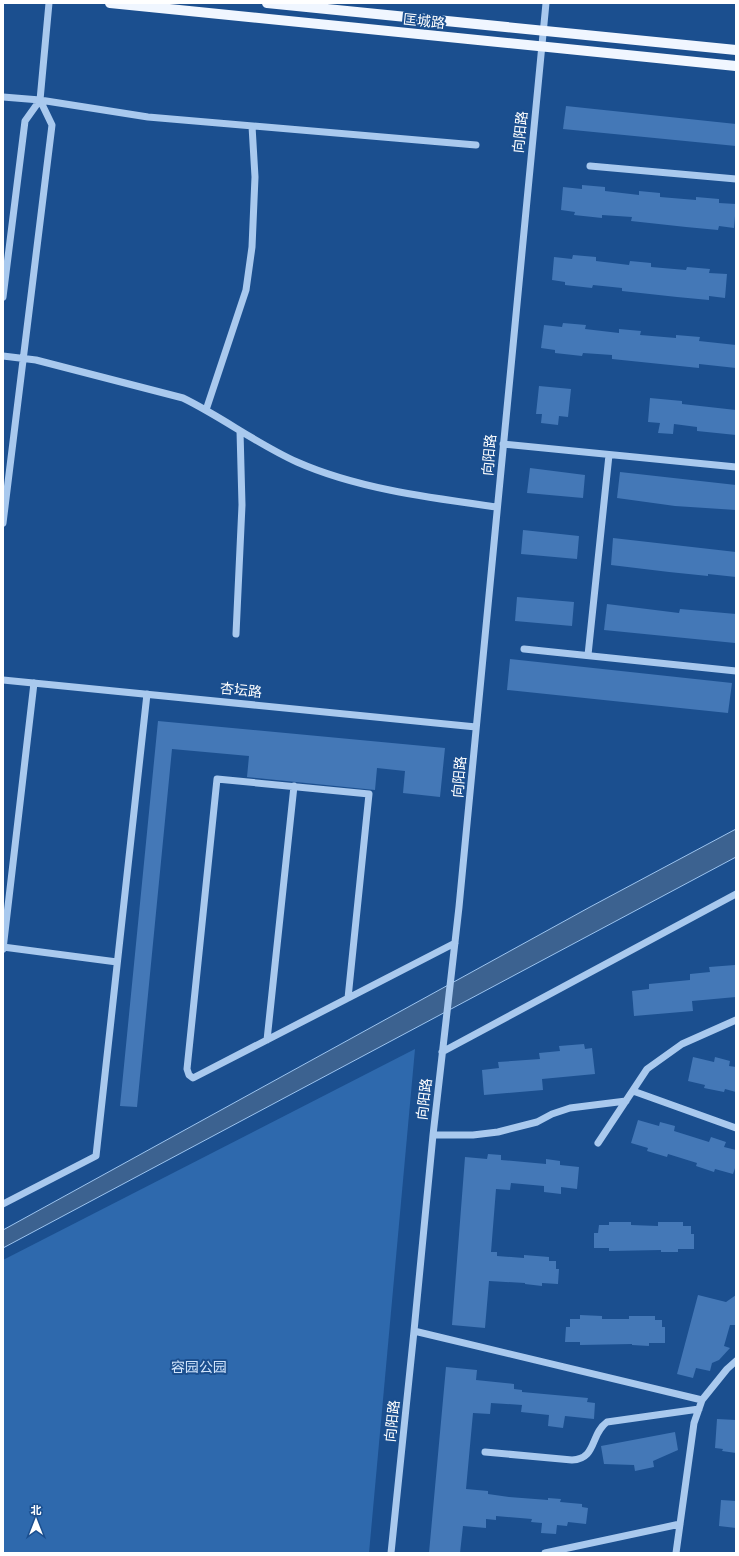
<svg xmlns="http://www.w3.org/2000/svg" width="739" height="1556" font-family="'Nunito Sans','Noto Sans SC',sans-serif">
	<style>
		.green { fill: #2e69ad }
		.water { fill: #3c6290; stroke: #9cc4f0 }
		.building { fill: #4478b7 }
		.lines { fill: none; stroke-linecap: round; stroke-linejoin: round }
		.minor { stroke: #a9c9ee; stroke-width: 7 }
		.major { stroke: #f0f6ff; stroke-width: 10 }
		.labels { text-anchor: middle; stroke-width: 4; stroke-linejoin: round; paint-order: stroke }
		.street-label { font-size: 14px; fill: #fff; stroke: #1b4f8f }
		.park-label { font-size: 14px; fill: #cfe3fa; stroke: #1b4f8f }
	</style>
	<rect width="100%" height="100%" fill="#1b4f8f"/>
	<path class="green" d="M 415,1049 L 369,1553 L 3,1553 L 3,1260 Z"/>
	<path class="water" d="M 736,829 L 736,857 L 3,1248 L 3,1230 L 590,907 Z"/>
	<path class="building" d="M 566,106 L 736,124 L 736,146 L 563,129 Z
		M 582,185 L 605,187 L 605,191 L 639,195 L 639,191 L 660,193 L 660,197 L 696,200 L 696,197 L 719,199 L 719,203 L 736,204 L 734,228 L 719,226 L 718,230 L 686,227 L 631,221 L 632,217 L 602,215 L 602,218 L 574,215 L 575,212 L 561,210 L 563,187 L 582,189 Z
		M 573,255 L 596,257 L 596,261 L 629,265 L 630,261 L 651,263 L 651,267 L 686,270 L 687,267 L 710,269 L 709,273 L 727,274 L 725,298 L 709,296 L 709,300 L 677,297 L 622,291 L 622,288 L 593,285 L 592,288 L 565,285 L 565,282 L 552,280 L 554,257 L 572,259 Z
		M 563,323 L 586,325 L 585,329 L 619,333 L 619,329 L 641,331 L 640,335 L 676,338 L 676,335 L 700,337 L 699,341 L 736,345 L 736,368 L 699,364 L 699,368 L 612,359 L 612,355 L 583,353 L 582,356 L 555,353 L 555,350 L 541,348 L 544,325 L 562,327 Z
		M 539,386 L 571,389 L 568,417 L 559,416 L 558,425 L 541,423 L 542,414 L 536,414 Z
		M 650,398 L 682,401 L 682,404 L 736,410 L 736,435 L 697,431 L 697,427 L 674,424 L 673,434 L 658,433 L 660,423 L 648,422 Z
		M 530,468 L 585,475 L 583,498 L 527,493 Z
		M 620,472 L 736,485 L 736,510 L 675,506 L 617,498 Z
		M 523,530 L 579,536 L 577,559 L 521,554 Z
		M 613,538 L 736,552 L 736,577 L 708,574 L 708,576 L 669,572 L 611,565 Z
		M 517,597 L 574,602 L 572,626 L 515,621 Z
		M 607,604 L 679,613 L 680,609 L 736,614 L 735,643 L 604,630 Z
		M 510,659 L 732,683 L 728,713 L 507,690 Z
		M 158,721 L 445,748 L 440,797 L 403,793 L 405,771 L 377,768 L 375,790 L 247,777 L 249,756 L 172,749 L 137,1107 L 120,1106 Z
		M 735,965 L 736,997 L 692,1001 L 693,1011 L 634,1016 L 632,991 L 649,989 L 649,984 L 690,980 L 690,974 L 710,972 L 709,967 Z
		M 584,1044 L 585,1049 L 592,1048 L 595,1074 L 542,1079 L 543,1090 L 484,1095 L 482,1070 L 499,1068 L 498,1062 L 540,1059 L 539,1053 L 560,1051 L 559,1046 Z
		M 693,1057 L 714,1062 L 715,1057 L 730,1061 L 729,1066 L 736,1067 L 736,1092 L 725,1089 L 724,1092 L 704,1088 L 705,1085 L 688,1081 Z
		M 638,1120 L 659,1126 L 660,1122 L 675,1126 L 674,1131 L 709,1142 L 711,1137 L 726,1142 L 724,1147 L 736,1150 L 736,1165 L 733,1174 L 715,1169 L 714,1172 L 696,1166 L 697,1163 L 668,1154 L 667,1157 L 647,1151 L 648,1148 L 631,1143 Z
		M 488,1154 L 501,1155 L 501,1160 L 546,1164 L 546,1159 L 560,1161 L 560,1165 L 579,1167 L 577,1189 L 561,1187 L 561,1194 L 544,1192 L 544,1186 L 511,1183 L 510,1190 L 496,1189 L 491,1252 L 497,1252 L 497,1256 L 524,1258 L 524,1255 L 549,1257 L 549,1261 L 556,1261 L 556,1269 L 559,1269 L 558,1284 L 542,1283 L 542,1286 L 525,1284 L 525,1283 L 489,1281 L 485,1328 L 452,1325 L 465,1157 L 487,1159 Z
		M 609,1222 L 631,1222 L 631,1225 L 658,1226 L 658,1222 L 683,1222 L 683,1226 L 691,1226 L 691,1234 L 694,1234 L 694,1249 L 678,1249 L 678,1252 L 661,1252 L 661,1250 L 609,1251 L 609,1248 L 594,1248 L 594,1233 L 598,1233 L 599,1225 L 609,1225 Z
		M 698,1295 L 726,1302 L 736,1295 L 736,1325 L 730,1325 L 724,1346 L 730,1348 L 719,1360 L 712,1363 L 710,1371 L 696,1368 L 693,1378 L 677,1374 Z
		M 580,1315 L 602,1316 L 602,1319 L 629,1319 L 629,1316 L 655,1316 L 655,1320 L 662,1320 L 662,1327 L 665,1327 L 665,1343 L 649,1343 L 649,1346 L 632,1345 L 632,1344 L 580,1345 L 580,1342 L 565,1342 L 566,1327 L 570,1327 L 570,1319 L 580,1319 Z
		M 446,1367 L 477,1370 L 476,1380 L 514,1384 L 514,1389 L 522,1390 L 522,1392 L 588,1398 L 587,1402 L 595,1403 L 594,1419 L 565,1416 L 563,1428 L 548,1426 L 549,1415 L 521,1412 L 522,1405 L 491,1403 L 490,1414 L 473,1413 L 466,1489 L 488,1491 L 488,1494 L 509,1497 L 548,1500 L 548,1498 L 561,1499 L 560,1502 L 582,1504 L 582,1507 L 588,1508 L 586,1524 L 568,1522 L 567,1526 L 557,1525 L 556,1534 L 541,1533 L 542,1523 L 531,1522 L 532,1519 L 496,1516 L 496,1520 L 486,1519 L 486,1528 L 463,1526 L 460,1553 L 429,1553 Z
		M 717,1419 L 736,1420 L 736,1453 L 722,1451 L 723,1449 L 715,1448 Z
		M 675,1432 L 678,1450 L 653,1461 L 654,1467 L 635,1471 L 634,1465 L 604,1464 L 601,1446 Z
		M 721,1500 L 736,1501 L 736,1528 L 719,1526 Z"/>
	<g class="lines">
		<path class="minor" d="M 3,97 L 40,100 L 148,117 L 476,145
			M 590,166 L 736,179
			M 3,297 L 25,121 L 40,100 L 49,3
			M 3,356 L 36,360 L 183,398 C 222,417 257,444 297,462 C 358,489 432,498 497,507
			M 206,410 L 246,290 L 252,247 L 255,177 L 252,126
			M 503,444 L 736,467
			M 3,523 L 52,125 L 40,100
			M 236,634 L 242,505 L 240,431
			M 524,649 L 736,671
			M 588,655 L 609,455
			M 3,680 L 476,727
			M 3,947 L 117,962
			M 3,949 L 34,683
			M 348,998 L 369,794 L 217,779 L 187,1069 L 189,1075 L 193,1078 L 455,943
			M 267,1040 L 294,786
			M 442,1052 L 736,894
			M 633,1091 L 736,1128
			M 433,1135 L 473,1135 L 498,1132 L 537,1122 L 552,1114 L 570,1108 L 626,1101
			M 598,1143 L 647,1069 L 682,1044 L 736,1020
			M 3,1204 L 96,1156 L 147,694
			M 414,1331 L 702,1400
			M 485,1452 L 572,1460 C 597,1459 590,1434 607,1422 L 699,1409
			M 391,1553 L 414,1331 L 433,1135 L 459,907 L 546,3
			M 545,1553 L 680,1524
			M 676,1553 L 694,1423 L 702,1400 L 727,1369 L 736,1361"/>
		<path class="major" d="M 110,3 L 736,66
			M 267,3 L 736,50"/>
	</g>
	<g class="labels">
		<g class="street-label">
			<text transform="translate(424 21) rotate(6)" y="5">匡城路</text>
			<text transform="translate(520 132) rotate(-84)" y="5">向阳路</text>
			<text transform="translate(489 455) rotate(-85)" y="5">向阳路</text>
			<text transform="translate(241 690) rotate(6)" y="5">杏坛路</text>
			<text transform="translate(459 777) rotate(-85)" y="5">向阳路</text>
			<text transform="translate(424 1099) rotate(-83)" y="5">向阳路</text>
			<text transform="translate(392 1421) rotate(-84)" y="5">向阳路</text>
		</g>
		<g class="park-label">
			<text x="199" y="1372">容园公园</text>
		</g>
	</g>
	<rect width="739" height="1556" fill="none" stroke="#ffffff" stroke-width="8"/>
	<g transform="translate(36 1520)" stroke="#1b4f8f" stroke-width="3" paint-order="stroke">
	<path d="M0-3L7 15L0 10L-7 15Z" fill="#ffffff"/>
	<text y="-6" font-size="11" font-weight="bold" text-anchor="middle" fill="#ffffff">北</text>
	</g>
</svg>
